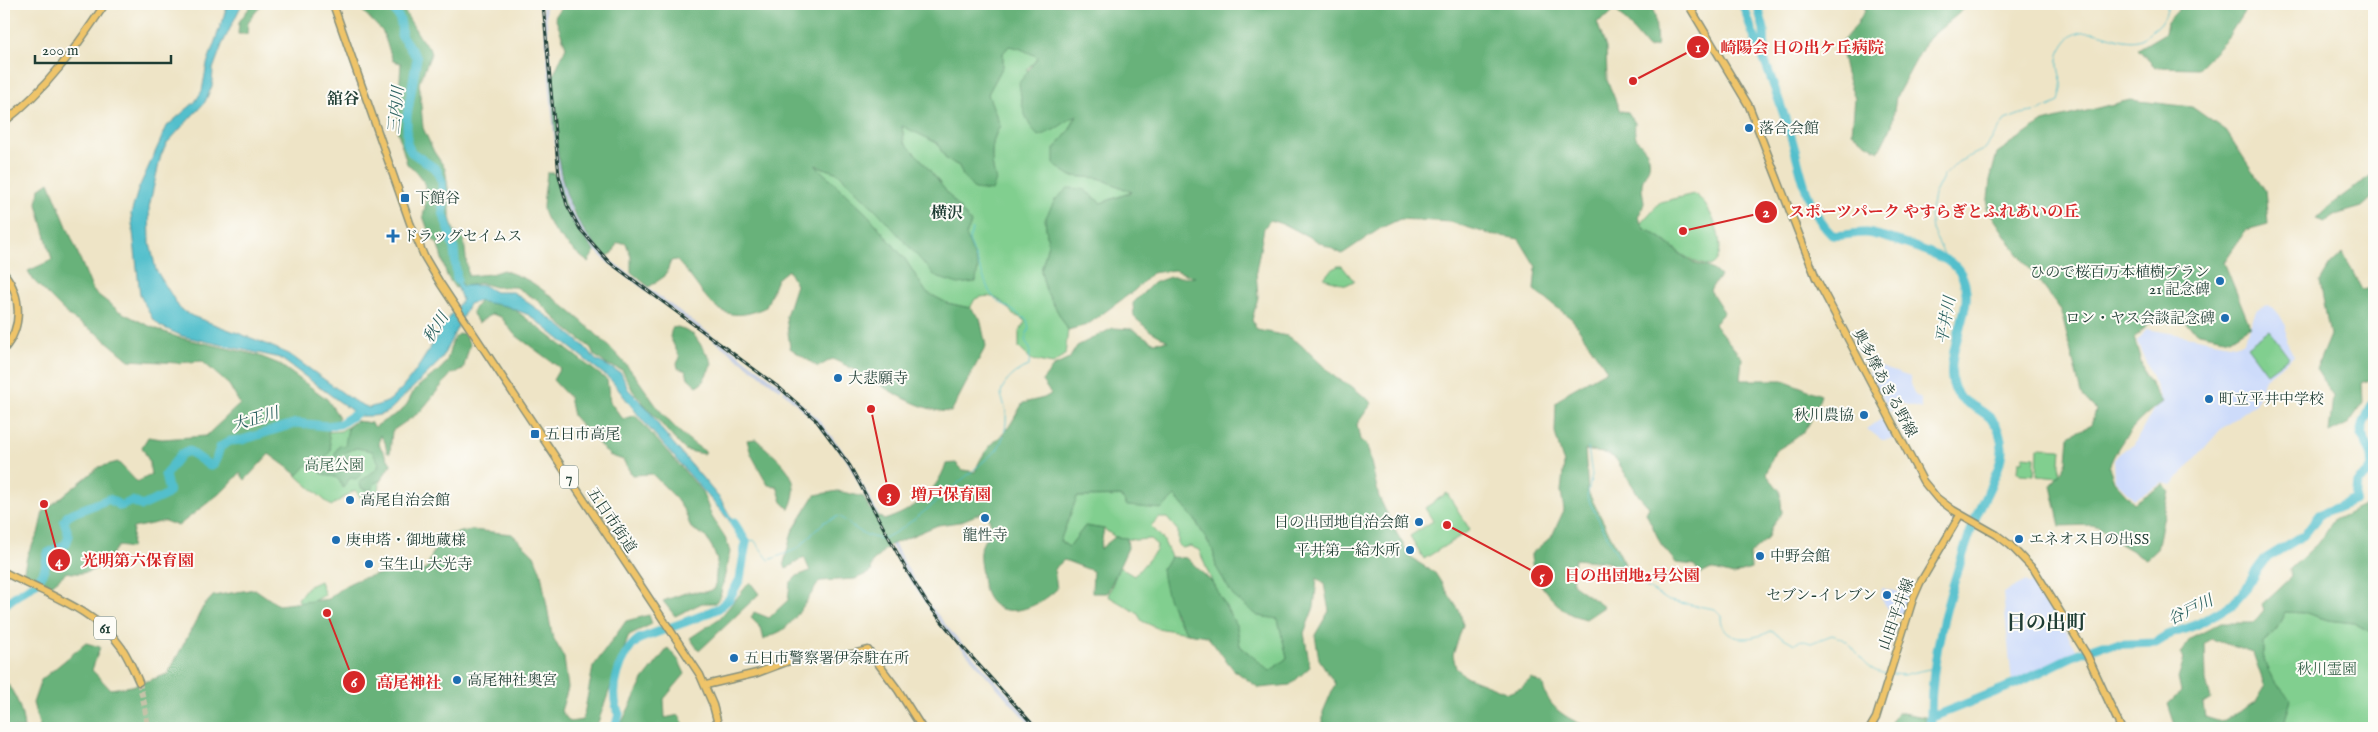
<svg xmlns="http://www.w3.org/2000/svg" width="2378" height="732" font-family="'IM FELL English','Noto Serif JP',serif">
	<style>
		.built { fill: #cddbfa }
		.industrial { fill: #b9c5de }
		.green { fill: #81cf8f; stroke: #508662 }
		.forest { fill: #68b27a; stroke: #447857; fill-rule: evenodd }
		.water { fill: #52bfcc; stroke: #387e80 }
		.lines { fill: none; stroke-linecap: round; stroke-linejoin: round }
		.stream { stroke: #52bfcc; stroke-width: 1 }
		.river { stroke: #52bfcc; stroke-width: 9 }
		.major-tunnel { stroke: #c5c3a9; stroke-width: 6; stroke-dasharray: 6 3; stroke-linecap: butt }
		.major-casing { stroke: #86907d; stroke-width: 9 }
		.major { stroke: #efc469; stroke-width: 6 }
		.rail-casing { stroke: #1f3d34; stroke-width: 3 }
		.rail { stroke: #fdfcf7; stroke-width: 1; stroke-dasharray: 4; stroke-linecap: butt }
		.poi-dot { fill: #1f6fb2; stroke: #fdfcf7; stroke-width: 2 }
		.labels { text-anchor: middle; stroke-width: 4; stroke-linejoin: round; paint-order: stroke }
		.shield { fill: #fdfcf7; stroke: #62766e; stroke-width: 1 }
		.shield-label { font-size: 14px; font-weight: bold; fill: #1f3d34 }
		.poi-label { font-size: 15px; fill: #1f3d34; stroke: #fdfcf7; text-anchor: start }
		.street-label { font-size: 15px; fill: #1f3d34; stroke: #fdfcf7 }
		.park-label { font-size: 15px; fill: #38624b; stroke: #fdfcf7 }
		.neighbourhood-label { font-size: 16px; font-weight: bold; fill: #1f3d34; stroke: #fdfcf7 }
		.water-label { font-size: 16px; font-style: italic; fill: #2e6462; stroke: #fdfcf7 }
		.district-label { font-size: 20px; font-weight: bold; fill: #1f3d34; stroke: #fdfcf7 }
		.leader { fill: none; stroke: #d62828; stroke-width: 2 }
		.callout-dot { fill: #d62828; stroke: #fdfcf7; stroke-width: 2 }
		.mark-label { font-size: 15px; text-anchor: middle; font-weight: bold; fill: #fff }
		.callout-label { font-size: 16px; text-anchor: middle; font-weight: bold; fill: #d62828; stroke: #fdfcf7; stroke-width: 4; stroke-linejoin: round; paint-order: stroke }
	</style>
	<rect width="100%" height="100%" fill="#fdfcf7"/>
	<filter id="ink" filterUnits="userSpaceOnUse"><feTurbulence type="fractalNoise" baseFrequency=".02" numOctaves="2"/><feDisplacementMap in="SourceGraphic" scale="10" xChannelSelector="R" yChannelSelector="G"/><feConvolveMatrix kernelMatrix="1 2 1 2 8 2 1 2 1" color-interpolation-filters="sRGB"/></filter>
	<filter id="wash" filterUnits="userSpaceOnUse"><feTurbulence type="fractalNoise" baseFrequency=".0096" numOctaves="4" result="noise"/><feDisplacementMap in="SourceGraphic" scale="20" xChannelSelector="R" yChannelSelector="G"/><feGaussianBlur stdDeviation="1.12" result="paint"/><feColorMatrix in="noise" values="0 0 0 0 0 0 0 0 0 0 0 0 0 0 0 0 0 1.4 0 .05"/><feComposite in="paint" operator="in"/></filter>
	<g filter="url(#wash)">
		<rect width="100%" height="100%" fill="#eee4c6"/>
		<path class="built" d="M 2268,305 L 2279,314 L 2286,326 L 2286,341 L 2294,356 L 2265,378 L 2255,404 L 2221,429 L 2172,485 L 2163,483 L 2134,499 L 2115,480 L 2114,460 L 2121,451 L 2134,445 L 2153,410 L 2162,402 L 2137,341 L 2147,329 L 2235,345 L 2243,342 L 2257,309 Z
			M 1878,366 L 1910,377 L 1910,384 L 1915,395 L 1921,399 L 1921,409 L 1901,403 L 1890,412 L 1869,372 Z
			M 1884,417 L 1887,422 L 1895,439 L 1882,440 L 1867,429 Z
			M 2026,581 L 2028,584 L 2034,581 L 2078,652 L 2012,683 L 2003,593 Z
			M 1882,588 L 1911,595 L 1903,616 L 1896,614 L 1893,616 L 1880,597 Z"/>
		<path class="industrial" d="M 542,4 L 545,4 L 561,177 L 573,213 L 587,236 L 606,257 L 713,336 L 710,338 L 606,261 L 588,243 L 571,220 L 559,185 L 557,168 Z
			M 715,337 L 783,387 L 780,390 L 713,340 Z
			M 785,389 L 818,419 L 847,456 L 909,571 L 928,602 L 926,604 L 906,574 L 846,459 L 816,422 L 783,392 Z
			M 930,605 L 949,629 L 1038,728 L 1033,728 L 951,636 L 927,607 Z"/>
		<path class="green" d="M 1009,46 L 1019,48 L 1039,57 L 1027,69 L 1052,131 L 1077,114 L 1069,131 L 1054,149 L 1071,176 L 1099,178 L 1132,192 L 1101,203 L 1083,189 L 1045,219 L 1048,244 L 1041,271 L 1046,291 L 1068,330 L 1065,355 L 1053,364 L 1032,360 L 1019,348 L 1019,333 L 1025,322 L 1022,318 L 1013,315 C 1004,300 991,292 975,299 L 970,308 L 947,303 L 926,292 L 905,259 L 868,215 L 814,165 L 838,173 L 878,212 L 966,235 L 971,223 L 920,158 L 904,142 L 902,125 L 937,143 L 946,159 L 959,166 L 963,176 L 996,180 C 990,163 990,141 1000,126 L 988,94 L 1003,66 L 1003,53 Z
			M 1694,194 C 1711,202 1733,257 1710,266 C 1679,261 1670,238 1644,229 L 1641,223 L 1660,202 Z
			M 1338,266 L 1342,266 L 1354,281 L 1346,285 L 1324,278 L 1329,272 Z
			M 2269,330 L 2289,357 L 2267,373 L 2247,346 Z
			M 356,421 L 371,423 L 380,434 L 379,445 L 391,464 L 380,481 L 379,495 L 365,504 L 355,490 L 331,506 L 297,476 L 292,447 L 328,432 L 341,431 Z
			M 2038,448 L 2061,449 L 2059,477 L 2037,475 Z
			M 2023,456 L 2035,457 L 2034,475 L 2020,474 L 2018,471 L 2019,461 L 2023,461 Z
			M 1447,493 L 1470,530 L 1424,559 L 1410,536 L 1433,521 L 1425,508 Z
			M 1175,496 L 1195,520 L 1205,537 L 1213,550 L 1216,567 L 1258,616 L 1278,618 L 1287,658 L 1270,671 L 1240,646 L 1237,627 L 1212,582 L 1199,550 L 1190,546 L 1182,548 L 1178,545 L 1178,531 L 1167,518 L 1158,518 L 1151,526 L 1163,539 L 1171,557 L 1162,569 L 1174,614 L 1187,633 L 1157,628 L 1142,621 L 1137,613 L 1108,596 L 1119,567 L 1134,576 L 1156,551 L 1157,545 L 1150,539 L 1135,540 L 1115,537 L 1104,529 L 1085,526 L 1069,547 L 1060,541 L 1077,497 Z
			M 320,581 L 325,595 L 307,604 L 300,603 L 298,599 L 307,587 Z
			M 2285,612 L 2306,613 L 2328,620 L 2354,623 L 2374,634 L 2374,728 L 2283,728 L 2290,700 C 2275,682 2261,668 2263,643 L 2276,630 Z"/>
		<path class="forest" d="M 252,4 L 262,4 L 248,22 L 247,34 L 238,34 L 239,22 Z
			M 356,4 L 400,4 L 421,39 L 429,48 L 431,54 L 419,83 L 423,128 L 434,152 L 445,168 L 450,201 L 450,218 L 454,231 L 464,240 L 468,276 L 491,274 L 503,270 C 512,274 523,277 531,282 C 562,302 605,340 629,368 C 640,381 648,395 658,408 C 671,425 688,441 706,452 L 703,454 L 685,450 L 675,440 L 633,391 L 622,370 L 606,364 L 594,355 L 591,348 L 563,326 L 537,300 L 516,287 L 495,287 L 481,283 L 455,288 L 447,276 L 438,245 L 431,238 L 423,216 L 425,208 L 426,185 L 414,169 L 407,164 L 397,129 L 401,63 L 393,61 L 383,32 Z
			M 564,4 L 1650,4 L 1655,15 L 1657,46 L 1648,48 L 1615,9 L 1608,16 L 1597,22 L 1606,48 L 1607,80 L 1620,111 L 1628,112 L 1635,123 C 1632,145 1646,143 1649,158 C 1651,167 1646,172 1643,180 C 1640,188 1644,196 1644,203 C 1643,208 1639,214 1638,218 L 1644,229 C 1662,235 1673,250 1689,260 C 1702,269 1706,262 1720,276 L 1710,290 L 1724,312 L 1714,324 L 1742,358 L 1740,380 L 1783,380 L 1821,395 C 1808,430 1808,432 1775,451 L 1766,474 L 1780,491 L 1782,513 L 1772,526 L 1767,539 L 1750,554 L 1751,569 L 1733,575 L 1711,569 L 1701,574 L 1694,565 L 1676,563 L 1661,544 L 1646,513 L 1649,507 L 1639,496 L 1616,459 L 1608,454 L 1585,450 L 1588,492 L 1625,564 L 1616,567 L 1607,562 L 1575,559 L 1572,584 L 1604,607 L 1586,619 C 1580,617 1572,616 1567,612 C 1549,599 1531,577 1531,554 L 1552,536 L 1564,510 L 1561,491 L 1564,464 L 1555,433 L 1556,403 L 1568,392 L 1607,370 L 1572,319 L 1534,290 L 1536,267 L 1519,239 L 1489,234 L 1450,222 L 1400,219 L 1381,228 L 1342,254 L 1288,226 L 1270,220 L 1264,228 L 1256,271 L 1258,297 L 1252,320 L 1257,330 L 1287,336 L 1300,344 L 1336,378 L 1350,385 L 1372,403 L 1357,424 L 1360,440 L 1367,445 L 1379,497 L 1396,532 L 1411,558 L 1435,573 L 1460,612 L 1463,625 L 1453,655 L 1456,668 L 1465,676 L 1508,693 L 1521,688 L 1532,678 L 1543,685 C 1547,709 1571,721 1592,728 L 1323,728 L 1323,712 L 1335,684 L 1319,659 L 1315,635 L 1329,611 L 1324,584 L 1317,578 L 1314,607 L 1304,633 L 1310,667 L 1290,685 L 1259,688 L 1234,670 L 1207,636 L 1187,633 C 1172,610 1165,596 1162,569 L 1171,557 L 1187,558 L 1212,582 L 1237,627 L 1240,646 L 1270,671 L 1287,658 L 1278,619 L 1258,616 L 1233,596 L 1216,567 L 1213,550 L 1205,537 L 1195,520 L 1175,496 L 1161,509 L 1127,506 L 1121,496 L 1077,497 L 1060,541 L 1069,547 L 1085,526 L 1104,529 L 1100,549 L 1115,537 L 1127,538 L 1128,548 L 1107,593 L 1092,593 L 1093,571 L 1064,560 L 1054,569 L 1057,589 C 1030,615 985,625 982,575 C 981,566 978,555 981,548 C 984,540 988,533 992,527 L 986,511 L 959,522 L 938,525 L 888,546 L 872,563 L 871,572 L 855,579 L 820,581 C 811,593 794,624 781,631 C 776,634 770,635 764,640 L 761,628 L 751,618 L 754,612 L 769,618 L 788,600 L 790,583 L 797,576 L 810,571 L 804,557 L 786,569 L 784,563 L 792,532 L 815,495 L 838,491 L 864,497 L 869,508 L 884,520 C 913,511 936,493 946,464 L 956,463 L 963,470 L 975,472 C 981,455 989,446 1003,434 C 1011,426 1017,412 1023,403 L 1044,398 L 1051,394 L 1042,381 L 1054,366 L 1069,359 L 1077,346 L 1113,328 L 1132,329 L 1153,342 L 1168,341 L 1149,330 L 1134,317 L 1133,303 L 1153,283 L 1170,277 L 1195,277 L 1174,270 L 1152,273 L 1135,290 L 1087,325 L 1068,330 L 1046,291 L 1041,271 L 1048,244 L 1045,219 L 1055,200 L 1068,188 L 1083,189 L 1101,203 L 1132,192 L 1099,178 L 1071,176 L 1054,165 L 1054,149 L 1069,131 L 1077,115 L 1052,131 L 1038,136 C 1023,120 1022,103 1019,83 L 1038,57 L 1019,48 L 1009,46 L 1003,53 L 1003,66 L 988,94 L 1000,126 C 990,141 990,163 996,180 L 992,191 L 974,189 L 963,176 L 959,166 L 946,159 L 937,143 L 902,126 L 904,142 L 920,158 L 971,223 L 966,235 L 978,266 L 976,282 L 958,284 L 936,277 L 878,212 L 838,173 L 815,165 L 868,215 L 905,259 L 926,292 L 947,303 L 970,308 L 980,318 L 986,346 L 951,412 C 909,411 870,374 832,359 L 818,367 L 790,348 L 786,316 L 796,285 L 788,270 L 777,279 L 766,307 C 713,332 706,289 676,260 L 671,261 L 665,276 L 649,287 L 631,272 L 631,257 L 626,243 L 617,243 L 613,253 L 606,257 C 552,203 558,146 551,75 L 554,74 L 566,47 L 555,17 Z
			M 1863,4 L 1970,4 L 1927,40 L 1896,97 L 1892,125 L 1879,151 L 1864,142 L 1852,132 L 1855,98 L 1846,74 L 1840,44 L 1857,24 L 1865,10 Z
			M 2184,4 L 2249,4 L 2228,37 L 2198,68 L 2155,67 L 2138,49 L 2165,33 L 2167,22 Z
			M 2130,100 L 2192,107 L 2226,131 L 2265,190 L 2268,224 L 2246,230 L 2224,262 L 2250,326 L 2230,339 L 2199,333 L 2178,318 L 2158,317 L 2134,337 L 2145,376 L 2162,402 C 2139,418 2119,440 2109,467 L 2114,481 L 2134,503 L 2164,484 L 2169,491 L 2157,549 L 2146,559 L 2120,544 L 2099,527 L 2092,525 L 2060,526 L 2051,486 L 2067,462 L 2069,436 L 2091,425 L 2096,410 L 2081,394 L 2061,310 L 2013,247 L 1987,208 L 1990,180 L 1997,153 L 2043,122 Z
			M 547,173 L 554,173 C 561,181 561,194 564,203 C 571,222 582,237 595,251 L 588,262 C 574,252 544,225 543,208 C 543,197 546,185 547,173 Z
			M 2374,173 L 2374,196 L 2362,207 L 2335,215 L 2325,222 L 2316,219 L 2333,203 Z
			M 49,182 L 93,291 L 119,311 L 147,325 L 177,337 L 257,355 L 279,364 L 327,399 L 339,417 L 328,432 L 331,450 L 318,469 L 307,465 L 298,475 L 269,454 L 245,480 L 240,473 L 224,490 L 178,526 L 165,521 L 133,528 L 131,548 L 118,546 C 104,565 92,577 67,572 L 49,587 L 23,574 L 28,553 L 38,534 L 43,512 L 99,467 L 118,462 L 137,482 L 151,475 L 149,461 L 142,447 L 148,437 L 162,439 L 206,436 L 240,404 L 229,385 L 202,361 L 178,363 L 129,360 L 98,334 L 70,317 L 34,281 L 28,271 L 52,260 L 37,204 L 39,189 Z
			M 2343,253 L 2362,290 L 2374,287 L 2374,378 L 2362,383 L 2363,403 L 2349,423 L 2329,433 L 2333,396 L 2316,369 L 2330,335 L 2320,282 L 2330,265 Z
			M 480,300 L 510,306 L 607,380 L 610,402 L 623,419 L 635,415 L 702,491 L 712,517 L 725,537 L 730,552 L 720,597 L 715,603 L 702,603 L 675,616 L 663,601 L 688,592 L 705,592 L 715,589 L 717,560 L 712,547 L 705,536 L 691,528 L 685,512 L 674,496 L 652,474 L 632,475 L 623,460 L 609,455 L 573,416 L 569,397 L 553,380 L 560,368 L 514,334 L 501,317 L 492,314 L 478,323 L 472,312 Z
			M 678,327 L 694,335 L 711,360 L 712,364 L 702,383 L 697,386 L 688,378 L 686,371 L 678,368 L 677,363 L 680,358 L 670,337 L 672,328 Z
			M 463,333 L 470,344 L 463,370 L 451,374 L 420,412 L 392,431 L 390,453 L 387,452 L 385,442 L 380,435 L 379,445 L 391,464 L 380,481 L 376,482 L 371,490 L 362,489 L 359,482 L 377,469 L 379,463 L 372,451 L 356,448 L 336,457 L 334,455 L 339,445 L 345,446 L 348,427 L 356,421 L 371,423 L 375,427 C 383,421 389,418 398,413 C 407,408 409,399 414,391 C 422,381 436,375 444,365 C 452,355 448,336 463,333 Z
			M 756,439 C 777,460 806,475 789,509 L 782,502 L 777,486 L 768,485 L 751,454 L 747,440 Z
			M 349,455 L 357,462 L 361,475 L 356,479 L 350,478 L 343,488 C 336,472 333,479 321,473 L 322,469 L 331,461 L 336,461 Z
			M 2374,501 L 2374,634 L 2354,623 L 2328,620 L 2306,613 L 2285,612 L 2276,630 L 2263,643 C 2261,668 2275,682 2291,700 L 2283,728 L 2176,728 L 2168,704 L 2181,692 L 2178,678 L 2184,659 L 2180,654 L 2190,639 L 2221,623 L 2253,623 L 2264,610 L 2262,604 L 2291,577 L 2290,569 L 2317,544 L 2334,520 ZM 2212,639 L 2253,653 L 2265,687 L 2256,702 L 2221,722 L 2205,717 L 2203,704 L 2211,699 L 2206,681 L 2205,643 Z
			M 472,530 L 512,534 L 534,555 L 541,573 L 552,635 L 564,658 L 568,688 L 561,711 L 570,722 L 583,720 L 593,667 L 626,621 L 649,615 L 652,624 L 629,635 L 596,728 L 40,728 L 33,703 L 41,680 L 86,643 L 100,647 L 92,670 L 110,689 L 132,686 L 168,674 L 203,607 L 213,596 L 255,589 L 278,605 L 329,599 C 355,571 390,573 426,570 L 434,550 L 445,535 Z
			M 750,582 L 759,594 L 699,651 L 690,638 L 720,618 Z
			M 668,648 L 679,661 L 685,674 L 664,699 L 665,718 L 679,715 L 686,728 L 619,728 L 643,680 Z
			M 4,679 C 16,695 22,708 24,728 L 4,728 Z
			M 1897,712 L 1925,717 L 1926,728 L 1895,728 L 1891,722 Z"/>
		<path class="water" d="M 228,4 L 242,4 L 222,45 L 213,69 L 212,86 L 205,102 L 167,143 L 161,155 L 149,207 L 150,243 L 156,270 L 180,309 L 192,316 L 259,341 L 289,354 L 354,401 L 369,408 C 376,405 386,404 391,399 C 422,372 436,331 462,300 L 454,277 L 455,269 L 462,286 L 483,285 L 495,292 L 513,292 L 558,324 L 584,346 L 596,360 L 621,373 L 628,389 L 648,409 L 662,430 L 721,500 L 740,533 L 643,421 L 611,380 L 529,315 L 506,306 L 477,301 L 469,304 L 441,360 L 389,411 C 379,417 370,416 359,416 L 280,358 L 182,336 L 160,326 L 152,318 L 140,295 L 131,214 L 138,190 L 167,126 L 195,102 L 202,91 L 207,64 Z"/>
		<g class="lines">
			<path class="stream" d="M 1945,260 L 1944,254 L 1932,230 L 1930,216 L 1934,195 L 1943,177 L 1958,162 L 1985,149 L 2005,120 L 2021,114 L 2039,111 L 2059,102 C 2060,96 2063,89 2062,83 C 2059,71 2055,62 2061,50 C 2081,10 2116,49 2141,39 C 2146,37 2150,32 2154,29 C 2163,23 2166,15 2168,4
				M 1588,448 L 1592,475 L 1587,497 L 1626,572 L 1640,583 L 1669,601 L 1715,609 L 1721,615 C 1720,644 1752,641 1771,631 L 1795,644 L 1801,640 L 1811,643 L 1832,635 C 1837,637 1843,638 1847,642 C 1861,656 1866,672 1888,674
				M 746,542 L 754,540 L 769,560 L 797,549 L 824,522 L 839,516 C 851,525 867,540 883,538 C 902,535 977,466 997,450 C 1005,437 1009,419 1004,404 C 1003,400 1001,397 1001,393 C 1003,381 1019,369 1029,366 L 1030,349 L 1025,340 L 1029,328 L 1027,320 L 994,298 L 989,291 L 969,241 L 972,229
				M 1892,674 L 1903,675 L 1933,668"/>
			<path class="river" d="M 386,4 C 398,13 403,20 401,35 L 417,58 L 407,116 L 407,143 L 411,152 L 436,169 L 442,182 L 443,212 L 454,249 L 457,280
				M 1742,4 C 1748,14 1749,26 1754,36 C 1768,66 1778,98 1789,130 C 1801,165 1804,208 1832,235 C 1844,237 1855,232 1866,233 C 1883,235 1943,255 1955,266 C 1964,275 1967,288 1966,301 C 1963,326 1949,353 1952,379 C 1956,415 1999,399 2002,448 C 2003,469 1981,501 1974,522 C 1950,590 1929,655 1931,728
				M 1757,4 L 1764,29 L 1765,55
				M 4,606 C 15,593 36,588 43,573 C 46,567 46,559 48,553 L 66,544 L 69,536 L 64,522 L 68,515 L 109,499 L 121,506 L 132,501 L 142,506 L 164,496 L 169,492 L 165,475 L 181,454 L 189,451 L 210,466 L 215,463 L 220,447 L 230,441 L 242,440 L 296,423 L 327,426 L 340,424 L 360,411
				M 1930,718 L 2018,683 L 2077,654 L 2102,645 L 2155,643 L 2168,635 L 2196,625 L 2233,604 L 2246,589 L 2256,571 L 2265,559 L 2304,535 L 2319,515 L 2355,500 L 2357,483 C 2360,479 2366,476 2369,472 C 2378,459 2367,445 2361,434 L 2364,422 L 2374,400
				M 615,728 L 619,714 C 608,691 620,654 639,639 L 696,618 L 719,608 L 729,599 L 740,579 L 746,542 L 734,523"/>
		</g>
	</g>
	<g filter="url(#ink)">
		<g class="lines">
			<path class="major-tunnel" d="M 139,682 L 145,707 L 148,728"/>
			<defs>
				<path id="major" d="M 333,4 L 410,223 L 424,256 L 440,283 L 700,675 L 713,705 L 719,728
					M 1688,4 L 1749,106 L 1816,278 L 1923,481 L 1937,498 L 1953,510 L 1997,535 L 2010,545 L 2035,571 L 2087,655 L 2121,728
					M 4,122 C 47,89 75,49 105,4
					M 4,273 C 22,296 23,327 4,349
					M 4,572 C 43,593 96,609 122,648 C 129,659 134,671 139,682
					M 706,685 L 757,673 L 797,658 L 852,654 L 868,650 L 898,690 L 922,728
					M 1870,728 L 1876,718 L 1913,599 L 1920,583 L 1960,515"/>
			</defs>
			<use href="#major" class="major-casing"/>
			<use href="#major" class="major"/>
			<defs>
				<path id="rail" d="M 543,4 L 559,176 L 567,205 L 580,229 L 609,262 L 781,389 L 816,420 L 850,466 L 907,571 L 927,603 L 959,643 L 1036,728"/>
			</defs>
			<use href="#rail" class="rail-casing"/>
			<use href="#rail" class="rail"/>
		</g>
	</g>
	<g class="poi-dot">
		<circle cx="1749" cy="128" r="5"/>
		<rect x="400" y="193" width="10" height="10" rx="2.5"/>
		<path d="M390.5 228.5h5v5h5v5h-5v5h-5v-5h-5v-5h5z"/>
		<circle cx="2220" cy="281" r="5"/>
		<circle cx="2225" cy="318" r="5"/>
		<circle cx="838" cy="378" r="5"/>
		<circle cx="2209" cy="399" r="5"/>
		<circle cx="1864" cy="415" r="5"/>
		<rect x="530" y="429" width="10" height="10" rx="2.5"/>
		<circle cx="350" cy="500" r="5"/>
		<circle cx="985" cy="518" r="5"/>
		<circle cx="1419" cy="522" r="5"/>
		<circle cx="2019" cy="539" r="5"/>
		<circle cx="336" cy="540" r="5"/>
		<circle cx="1410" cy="550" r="5"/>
		<circle cx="1760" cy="556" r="5"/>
		<circle cx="369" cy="564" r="5"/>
		<circle cx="1887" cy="595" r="5"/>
		<circle cx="734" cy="658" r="5"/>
		<circle cx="457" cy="680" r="5"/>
	</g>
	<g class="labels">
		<g class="shield">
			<rect x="560" y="465.5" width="18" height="23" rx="4"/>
			<rect x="94" y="616.5" width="22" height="23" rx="4"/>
		</g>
		<g class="shield-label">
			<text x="569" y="482">7</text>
			<text x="105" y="633">61</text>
		</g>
		<g class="poi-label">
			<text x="1759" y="133">落合会館</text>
			<text x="415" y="203">下館谷</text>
			<text x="403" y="241">ドラッグセイムス</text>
			<text x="2210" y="277" text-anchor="end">ひので桜百万本植樹プラン<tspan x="2210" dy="17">21 記念碑</tspan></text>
			<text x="2215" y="323" text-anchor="end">ロン・ヤス会談記念碑</text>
			<text x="848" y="383">大悲願寺</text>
			<text x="2219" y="404">町立平井中学校</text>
			<text x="1854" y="420" text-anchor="end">秋川農協</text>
			<text x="545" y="439">五日市高尾</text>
			<text x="360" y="505">高尾自治会館</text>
			<text x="1409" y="527" text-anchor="end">日の出団地自治会館</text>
			<text x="985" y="540" text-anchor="middle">龍性寺</text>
			<text x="2029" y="544">エネオス日の出SS</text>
			<text x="346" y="545">庚申塔・御地蔵様</text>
			<text x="1400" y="555" text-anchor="end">平井第一給水所</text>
			<text x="1770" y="561">中野会館</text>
			<text x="379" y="569">宝生山 大光寺</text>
			<text x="1877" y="600" text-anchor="end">セブン-イレブン</text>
			<text x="744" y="663">五日市警察署伊奈駐在所</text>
			<text x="467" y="685">高尾神社奥宮</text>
		</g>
		<g class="street-label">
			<text transform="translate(1885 383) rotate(62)" y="5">奥多摩あきる野線</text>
			<text transform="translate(612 520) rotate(56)" y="5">五日市街道</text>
			<text transform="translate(1896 614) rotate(-70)" y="5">山田平井線</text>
		</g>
		<g class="park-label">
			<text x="334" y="470">高尾公園</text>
			<text x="2327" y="674">秋川霊園</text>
		</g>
		<g class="neighbourhood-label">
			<text x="343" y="104">舘谷</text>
			<text x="947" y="218">横沢</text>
		</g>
		<g class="water-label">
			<text transform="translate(395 110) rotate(-84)" y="6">三内川</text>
			<text transform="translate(1945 320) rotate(-80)" y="6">平井川</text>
			<text transform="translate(435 327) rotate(-57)" y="6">秋川</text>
			<text transform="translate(255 418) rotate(-16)" y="6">大正川</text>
			<text transform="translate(2190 609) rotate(-26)" y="6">谷戸川</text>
		</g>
		<g class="district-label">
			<text x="2046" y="629">日の出町</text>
		</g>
	</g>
	<path class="leader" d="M1633 81L1698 47M1683 231L1766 212M871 409L889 495M44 504L59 560M1447 525L1542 576M327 613L354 682"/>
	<g class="callout-dot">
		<circle cx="1633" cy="81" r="5"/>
		<circle cx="1683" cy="231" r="5"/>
		<circle cx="871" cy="409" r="5"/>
		<circle cx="44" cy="504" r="5"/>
		<circle cx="1447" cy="525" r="5"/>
		<circle cx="327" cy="613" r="5"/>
		<circle cx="1698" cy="47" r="12"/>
		<circle cx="1766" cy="212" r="12"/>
		<circle cx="889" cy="495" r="12"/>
		<circle cx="59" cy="560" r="12"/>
		<circle cx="1542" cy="576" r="12"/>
		<circle cx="354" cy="682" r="12"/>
	</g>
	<g class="mark-label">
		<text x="1698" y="52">1</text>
		<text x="1766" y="217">2</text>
		<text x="889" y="500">3</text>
		<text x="59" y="566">4</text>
		<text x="1542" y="581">5</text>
		<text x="354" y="687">6</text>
	</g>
	<g class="callout-label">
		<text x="1802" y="53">崎陽会 日の出ケ丘病院</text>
		<text x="1934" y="217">スポーツパーク やすらぎとふれあいの丘</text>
		<text x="951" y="500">増戸保育園</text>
		<text x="138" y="566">光明第六保育園</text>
		<text x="1632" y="581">日の出団地2号公園</text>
		<text x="409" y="688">高尾神社</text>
	</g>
	<rect width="2378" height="732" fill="none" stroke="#fdfcf7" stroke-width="20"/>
	<path d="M35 55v8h136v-8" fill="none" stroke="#1f3d34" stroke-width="2.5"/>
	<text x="42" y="55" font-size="15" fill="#1f3d34" stroke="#fdfcf7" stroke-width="4" paint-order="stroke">200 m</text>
</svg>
